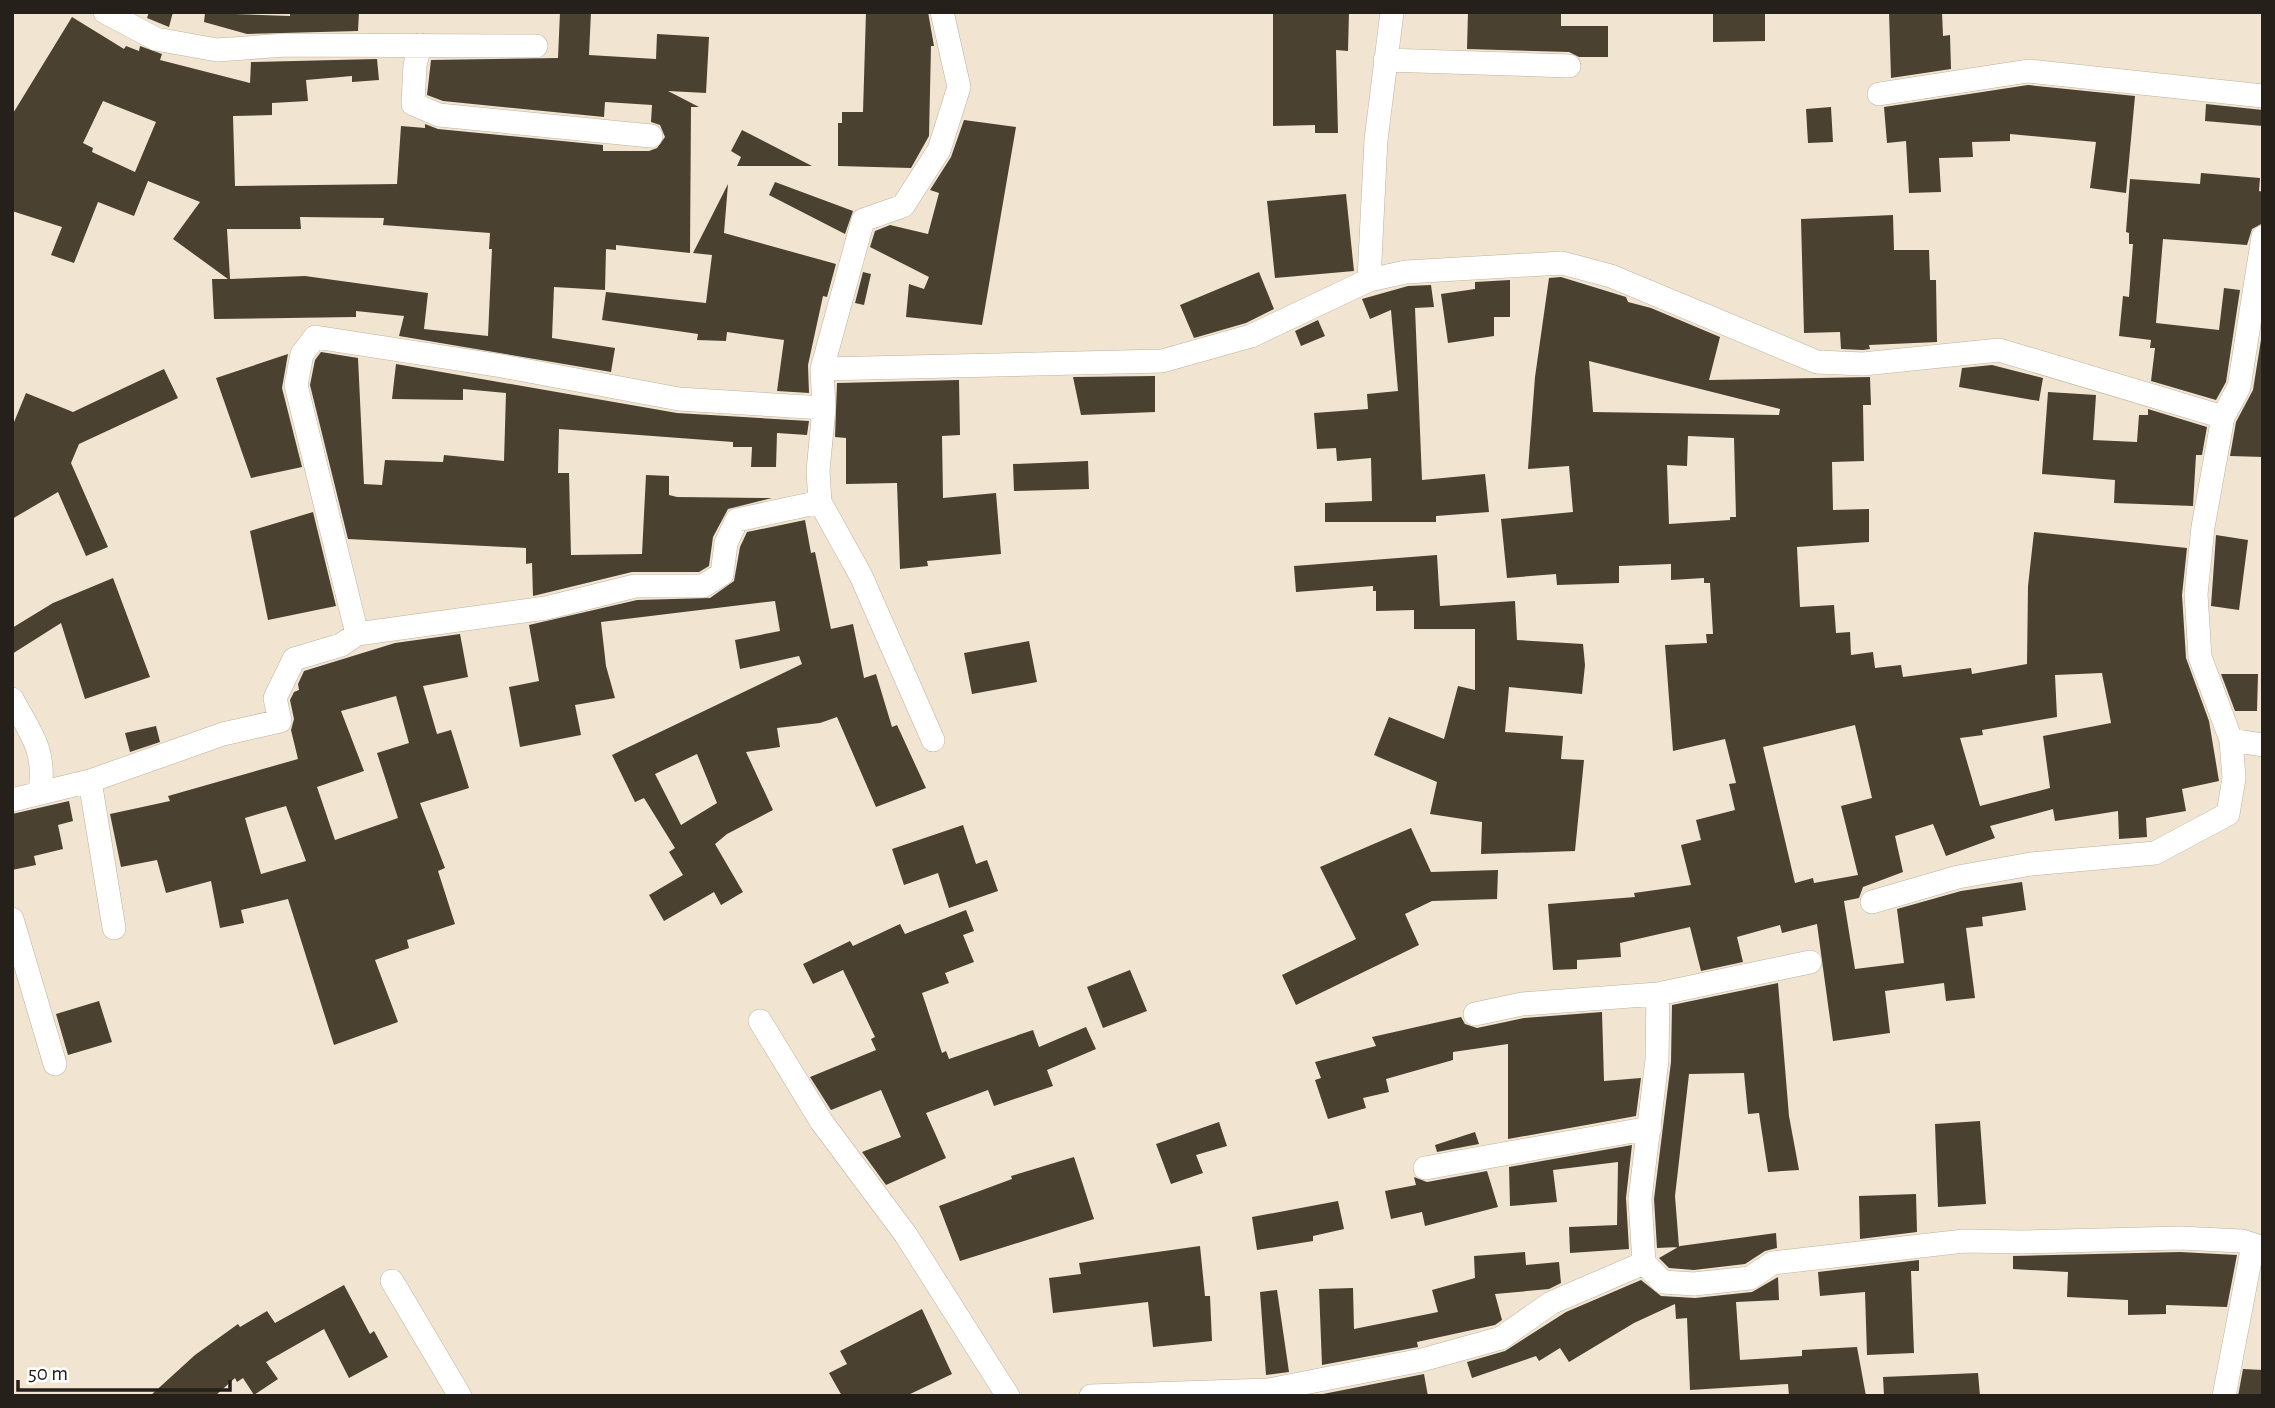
<svg xmlns="http://www.w3.org/2000/svg" width="2275" height="1408" font-family="'Alegreya Sans',sans-serif">
	<style>
		.building { fill: #4b4131; fill-rule: evenodd }
		.lines { fill: none; stroke-linecap: round; stroke-linejoin: round }
		.street-casing { stroke: #bdb19e; stroke-width: 24 }
		.street { stroke: #fff; stroke-width: 23 }
	</style>
	<rect width="100%" height="100%" fill="#f1e5d1"/>
	<path class="building" d="M 149,12 L 173,12 L 169,27 L 147,18 Z
		M 290,12 L 359,12 L 358,31 L 247,34 L 204,22 L 205,13 L 290,16 Z
		M 560,12 L 591,12 L 589,55 L 656,59 L 657,34 L 709,37 L 706,93 L 668,91 L 699,107 L 691,107 L 690,253 L 616,245 L 616,250 L 606,249 L 605,290 L 554,287 L 552,338 L 615,348 L 611,372 L 399,336 L 404,316 L 356,311 L 356,317 L 214,319 L 212,279 L 228,279 L 173,239 L 200,202 L 148,181 L 134,216 L 98,202 L 74,263 L 51,255 L 62,227 L 12,211 L 12,115 L 72,17 L 124,49 L 126,46 L 139,51 L 140,46 L 162,54 L 160,60 L 250,83 L 251,62 L 377,59 L 379,80 L 352,82 L 352,76 L 306,80 L 308,101 L 272,103 L 272,115 L 233,116 L 235,186 L 397,184 L 401,126 L 425,128 L 425,124 L 438,129 L 603,145 L 603,151 L 649,151 L 657,148 L 665,137 L 660,125 L 651,122 L 652,105 L 605,102 L 604,117 L 443,101 L 427,95 L 431,60 L 558,58 ZM 103,101 L 156,122 L 135,172 L 92,152 L 93,148 L 83,143 ZM 300,217 L 384,218 L 383,225 L 490,233 L 489,249 L 492,249 L 488,336 L 424,329 L 428,293 L 305,276 L 230,279 L 227,229 L 301,229 Z
		M 866,12 L 928,12 L 934,46 L 931,46 L 929,136 L 911,168 L 838,166 L 838,123 L 842,123 L 842,112 L 863,112 Z
		M 1273,12 L 1349,12 L 1348,51 L 1336,50 L 1338,133 L 1315,133 L 1315,125 L 1273,126 Z
		M 1468,12 L 1561,12 L 1561,26 L 1608,26 L 1608,57 L 1579,57 L 1569,52 L 1467,49 Z
		M 1713,12 L 1765,12 L 1765,41 L 1713,42 Z
		M 1889,12 L 1942,12 L 1943,36 L 1950,35 L 1951,69 L 1891,78 Z
		M 2028,85 L 2135,96 L 2126,193 L 2090,188 L 2096,142 L 2010,134 L 2010,141 L 1972,142 L 1973,157 L 1939,158 L 1941,192 L 1909,193 L 1906,141 L 1887,143 L 1884,107 Z
		M 2206,104 L 2263,110 L 2263,126 L 2205,121 Z
		M 1831,107 L 1833,142 L 1808,143 L 1806,109 Z
		M 964,120 L 1016,127 L 982,325 L 906,317 L 909,284 L 924,289 L 929,277 L 870,247 L 875,231 L 890,225 L 928,234 L 939,193 L 930,190 L 951,157 Z
		M 742,130 L 812,166 L 737,166 L 741,157 L 731,151 Z
		M 2201,173 L 2260,178 L 2259,191 L 2263,192 L 2263,223 L 2252,229 L 2247,245 L 2163,239 L 2156,323 L 2219,330 L 2224,288 L 2240,290 L 2226,382 L 2216,400 L 2151,381 L 2155,348 L 2150,348 L 2151,340 L 2119,336 L 2123,296 L 2129,297 L 2133,244 L 2129,244 L 2129,233 L 2126,232 L 2130,179 L 2200,184 Z
		M 775,182 L 853,211 L 845,234 L 769,195 Z
		M 728,184 L 724,233 L 836,264 L 827,297 L 823,296 L 808,365 L 809,393 L 777,391 L 784,340 L 727,332 L 726,341 L 697,340 L 698,334 L 602,320 L 606,292 L 706,303 L 712,255 L 693,253 Z
		M 1346,194 L 1354,271 L 1275,278 L 1267,201 Z
		M 1893,215 L 1894,250 L 1929,250 L 1930,280 L 1936,280 L 1937,342 L 1869,345 L 1870,349 L 1863,350 L 1841,349 L 1840,332 L 1804,333 L 1801,219 Z
		M 863,272 L 871,274 L 864,305 L 855,303 Z
		M 1259,272 L 1274,309 L 1246,323 L 1194,338 L 1180,305 Z
		M 1561,277 L 1626,297 L 1628,302 L 1651,308 L 1720,337 L 1709,380 L 1870,377 L 1871,405 L 1863,405 L 1864,461 L 1832,462 L 1833,510 L 1869,509 L 1869,542 L 1797,547 L 1800,607 L 1834,605 L 1836,633 L 1850,632 L 1851,655 L 1873,652 L 1875,668 L 1901,665 L 1903,677 L 1971,668 L 1972,674 L 2027,664 L 2028,586 L 2034,532 L 2187,548 L 2182,595 L 2186,658 L 2209,721 L 2219,781 L 2182,789 L 2186,811 L 2146,818 L 2147,837 L 2119,839 L 2118,811 L 2055,821 L 2053,809 L 1990,826 L 1995,838 L 1946,856 L 1933,824 L 1895,836 L 1903,872 L 1863,887 L 1859,898 L 1844,901 L 1855,969 L 1904,963 L 1897,909 L 1961,891 L 2022,882 L 2026,910 L 1982,917 L 1983,926 L 1966,928 L 1975,998 L 1946,1001 L 1944,983 L 1885,991 L 1890,1033 L 1833,1041 L 1817,924 L 1782,933 L 1780,925 L 1737,937 L 1743,962 L 1701,971 L 1690,927 L 1620,943 L 1621,957 L 1577,960 L 1577,969 L 1553,970 L 1548,904 L 1635,897 L 1634,893 L 1691,885 L 1681,845 L 1701,840 L 1696,820 L 1735,810 L 1729,784 L 1736,783 L 1725,739 L 1673,751 L 1665,645 L 1707,643 L 1706,634 L 1713,634 L 1710,583 L 1704,583 L 1704,578 L 1671,580 L 1671,564 L 1619,566 L 1619,583 L 1557,585 L 1556,574 L 1507,578 L 1501,519 L 1573,512 L 1569,466 L 1528,469 L 1535,377 L 1549,278 ZM 1589,361 L 1780,409 L 1779,415 L 1593,412 ZM 1688,436 L 1734,438 L 1736,517 L 1730,517 L 1730,520 L 1669,524 L 1667,465 L 1687,466 ZM 2102,673 L 2111,723 L 2043,736 L 2050,788 L 1980,806 L 1960,738 L 1983,735 L 1982,730 L 2057,717 L 2055,675 ZM 1855,725 L 1872,798 L 1841,806 L 1858,875 L 1814,883 L 1813,878 L 1795,883 L 1763,747 Z
		M 1510,280 L 1510,317 L 1494,317 L 1494,336 L 1448,343 L 1441,294 L 1475,289 L 1475,282 Z
		M 1431,285 L 1434,307 L 1415,308 L 1422,480 L 1485,474 L 1489,512 L 1436,516 L 1436,522 L 1325,522 L 1325,503 L 1372,501 L 1371,458 L 1337,461 L 1336,448 L 1317,449 L 1314,413 L 1368,409 L 1367,394 L 1398,391 L 1391,310 L 1370,319 L 1362,299 L 1408,286 Z
		M 1318,320 L 1325,336 L 1301,346 L 1295,331 Z
		M 2263,327 L 2263,457 L 2230,456 L 2236,422 L 2253,390 Z
		M 321,352 L 358,358 L 364,484 L 382,485 L 385,460 L 443,462 L 444,455 L 504,461 L 506,393 L 463,389 L 463,400 L 392,399 L 396,364 L 677,413 L 809,421 L 807,435 L 777,433 L 776,467 L 751,467 L 752,447 L 733,447 L 733,442 L 559,429 L 558,473 L 569,473 L 571,555 L 642,554 L 646,475 L 669,476 L 669,495 L 677,497 L 772,498 L 728,509 L 713,537 L 709,566 L 699,572 L 632,572 L 533,596 L 532,563 L 526,564 L 526,548 L 348,539 L 310,385 L 315,360 Z
		M 288,354 L 282,388 L 302,467 L 251,478 L 216,378 Z
		M 1992,365 L 2043,378 L 2039,401 L 1959,387 L 1962,368 Z
		M 164,369 L 178,398 L 79,444 L 71,463 L 108,547 L 86,556 L 58,492 L 12,519 L 12,427 L 26,393 L 73,412 Z
		M 1155,376 L 1155,412 L 1081,415 L 1073,377 Z
		M 959,380 L 960,435 L 942,436 L 943,498 L 996,493 L 1001,554 L 927,561 L 928,566 L 900,569 L 897,483 L 846,484 L 846,438 L 835,437 L 837,383 Z
		M 2048,392 L 2096,395 L 2093,440 L 2137,442 L 2139,415 L 2148,415 L 2148,409 L 2207,427 L 2202,455 L 2196,455 L 2193,506 L 2114,503 L 2115,480 L 2042,474 Z
		M 1088,461 L 1089,489 L 1014,491 L 1013,464 Z
		M 313,512 L 336,606 L 268,620 L 250,531 Z
		M 805,520 L 811,553 L 815,552 L 831,629 L 853,624 L 864,678 L 876,674 L 892,727 L 897,725 L 926,788 L 876,807 L 837,717 L 820,723 L 777,728 L 780,747 L 746,752 L 773,810 L 727,834 L 715,844 L 743,892 L 721,905 L 714,892 L 664,921 L 649,895 L 683,875 L 669,852 L 675,848 L 644,798 L 635,802 L 612,755 L 802,664 L 799,656 L 740,669 L 735,640 L 780,631 L 775,601 L 601,622 L 606,666 L 615,698 L 575,705 L 581,735 L 520,747 L 509,687 L 539,681 L 529,625 L 637,600 L 710,598 L 734,581 L 740,547 L 747,532 ZM 697,754 L 717,803 L 681,825 L 655,774 Z
		M 2216,535 L 2248,540 L 2239,610 L 2211,606 Z
		M 1437,555 L 1440,606 L 1515,601 L 1517,640 L 1583,644 L 1585,665 L 1582,694 L 1509,687 L 1505,732 L 1563,736 L 1561,759 L 1584,760 L 1575,851 L 1481,854 L 1482,822 L 1430,814 L 1437,782 L 1374,755 L 1389,717 L 1444,739 L 1458,686 L 1475,690 L 1475,629 L 1414,629 L 1414,610 L 1376,611 L 1376,591 L 1373,591 L 1373,586 L 1296,592 L 1294,566 Z
		M 113,578 L 150,677 L 85,699 L 61,623 L 12,654 L 12,628 L 53,603 Z
		M 460,634 L 468,677 L 423,686 L 437,734 L 451,730 L 469,788 L 420,803 L 445,868 L 438,871 L 455,924 L 407,940 L 409,948 L 375,960 L 398,1022 L 334,1045 L 288,899 L 241,910 L 244,923 L 220,928 L 211,881 L 166,893 L 157,860 L 121,867 L 110,814 L 170,801 L 168,796 L 298,759 L 291,730 L 294,719 L 290,700 L 294,692 L 299,690 L 298,684 L 304,671 L 395,643 ZM 396,696 L 409,743 L 377,753 L 398,818 L 335,840 L 317,787 L 364,771 L 341,711 ZM 286,806 L 306,861 L 261,874 L 245,818 Z
		M 1029,641 L 1037,682 L 972,694 L 964,653 Z
		M 2221,674 L 2258,674 L 2257,711 L 2235,711 Z
		M 156,726 L 160,742 L 130,752 L 125,733 Z
		M 69,801 L 73,821 L 58,825 L 63,849 L 34,856 L 36,865 L 12,870 L 12,814 Z
		M 963,825 L 976,864 L 987,860 L 998,891 L 949,908 L 938,873 L 904,885 L 892,849 Z
		M 1411,828 L 1431,872 L 1498,870 L 1497,899 L 1432,901 L 1405,914 L 1419,945 L 1296,1005 L 1282,975 L 1356,939 L 1320,867 Z
		M 966,910 L 974,931 L 963,935 L 974,962 L 945,973 L 949,983 L 922,993 L 942,1053 L 946,1051 L 949,1059 L 1033,1030 L 1039,1047 L 1086,1027 L 1096,1049 L 1047,1070 L 1053,1086 L 994,1106 L 988,1090 L 926,1113 L 946,1158 L 886,1185 L 862,1152 L 901,1137 L 881,1090 L 831,1110 L 810,1077 L 876,1050 L 871,1039 L 875,1037 L 843,970 L 813,984 L 803,964 L 850,941 L 853,946 L 900,924 L 905,934 Z
		M 1130,970 L 1147,1011 L 1103,1028 L 1087,987 Z
		M 1778,983 L 1789,1116 L 1799,1170 L 1768,1172 L 1759,1113 L 1748,1114 L 1744,1073 L 1689,1074 L 1675,1196 L 1679,1247 L 1657,1248 L 1654,1199 L 1671,1062 L 1672,1005 Z
		M 99,1001 L 112,1042 L 68,1055 L 56,1014 Z
		M 1602,1012 L 1604,1081 L 1641,1078 L 1636,1116 L 1508,1139 L 1508,1044 L 1453,1052 L 1453,1060 L 1386,1079 L 1389,1092 L 1363,1098 L 1366,1108 L 1328,1119 L 1315,1080 L 1321,1078 L 1315,1062 L 1376,1046 L 1372,1037 L 1461,1017 L 1465,1024 L 1477,1028 L 1524,1018 Z
		M 1980,1121 L 1986,1204 L 1938,1207 L 1935,1124 Z
		M 1219,1122 L 1227,1146 L 1196,1155 L 1203,1173 L 1171,1184 L 1156,1144 Z
		M 1475,1132 L 1479,1144 L 1437,1152 L 1435,1145 Z
		M 1632,1145 L 1626,1198 L 1629,1249 L 1570,1253 L 1569,1227 L 1617,1225 L 1618,1162 L 1553,1170 L 1557,1202 L 1510,1206 L 1509,1167 Z
		M 1074,1157 L 1094,1219 L 960,1261 L 939,1206 L 1012,1179 L 1011,1176 Z
		M 1487,1171 L 1498,1207 L 1425,1226 L 1422,1212 L 1391,1219 L 1385,1191 L 1416,1185 L 1414,1177 L 1427,1182 Z
		M 1916,1194 L 1917,1232 L 1860,1239 L 1859,1196 Z
		M 1338,1201 L 1344,1229 L 1313,1236 L 1313,1241 L 1257,1250 L 1252,1217 Z
		M 1776,1233 L 1777,1248 L 1765,1251 L 1745,1264 L 1694,1270 L 1669,1268 L 1659,1258 L 1680,1246 Z
		M 1200,1246 L 1205,1296 L 1210,1296 L 1212,1341 L 1153,1347 L 1148,1302 L 1053,1313 L 1049,1278 L 1081,1274 L 1079,1263 Z
		M 1525,1252 L 1526,1265 L 1559,1262 L 1561,1283 L 1549,1289 L 1495,1294 L 1502,1320 L 1495,1325 L 1417,1342 L 1418,1347 L 1322,1365 L 1319,1289 L 1353,1288 L 1354,1329 L 1438,1312 L 1432,1290 L 1475,1278 L 1474,1256 Z
		M 2180,1252 L 2237,1255 L 2227,1307 L 2166,1305 L 2166,1314 L 2128,1315 L 2128,1300 L 2067,1297 L 2068,1272 L 2013,1269 L 2013,1256 Z
		M 1919,1260 L 1919,1271 L 1911,1271 L 1914,1353 L 1867,1355 L 1865,1292 L 1820,1296 L 1818,1272 Z
		M 1778,1277 L 1779,1300 L 1736,1302 L 1740,1360 L 1802,1356 L 1802,1350 L 1857,1347 L 1866,1396 L 1789,1396 L 1788,1384 L 1690,1390 L 1687,1318 L 1676,1319 L 1675,1304 L 1634,1323 L 1569,1362 L 1560,1348 L 1539,1361 L 1536,1356 L 1472,1378 L 1467,1362 L 1505,1351 L 1566,1312 L 1641,1280 L 1661,1296 L 1695,1298 L 1752,1292 Z
		M 344,1285 L 370,1334 L 374,1331 L 388,1357 L 349,1378 L 324,1329 L 266,1362 L 278,1379 L 254,1395 L 243,1378 L 237,1382 L 235,1378 L 215,1396 L 150,1396 L 195,1355 L 238,1324 L 240,1327 L 267,1311 L 275,1323 Z
		M 1277,1290 L 1289,1372 L 1266,1375 L 1260,1292 Z
		M 922,1309 L 952,1374 L 906,1396 L 842,1396 L 829,1373 L 847,1364 L 840,1351 Z
		M 2243,1369 L 2263,1370 L 2263,1396 L 2238,1396 Z
		M 1978,1373 L 1980,1396 L 1884,1396 L 1883,1377 Z
		M 1424,1374 L 1428,1396 L 1323,1396 L 1323,1394 Z"/>
	<g class="lines">
		<defs>
			<path id="street" d="M 105,12 L 156,39 L 217,50 L 286,45 L 536,46
				M 420,45 L 415,65 L 413,104 L 439,115 L 651,136
				M 1385,60 L 1569,66
				M 1879,94 L 2028,71 L 2263,96
				M 1369,280 L 1376,140 L 1392,12
				M 822,369 L 1162,361 L 1251,336 L 1369,280 L 1406,272 L 1562,263 L 1611,276 L 1817,362 L 1863,364 L 1999,350 L 2223,417
				M 357,634 L 296,385 L 302,354 L 315,337 L 502,366 L 679,399 L 824,408
				M 12,699 C 31,734 46,750 40,791
				M 933,740 L 861,576 L 820,502 L 818,471 L 824,408 L 822,369 L 863,220 L 903,206 L 939,150 L 959,87 L 942,12
				M 2231,740 L 2263,745
				M 90,781 L 114,928
				M 12,800 L 90,781 L 223,734 L 280,721 L 275,698 L 294,659 L 341,645 L 357,634 L 546,608 L 635,586 L 703,586 L 722,574 L 726,543 L 737,520 L 820,502
				M 1872,902 L 1958,877 L 2031,864 L 2155,853 L 2228,814 L 2234,778 L 2231,740 L 2200,657 L 2196,594 L 2203,527 L 2223,417 L 2239,387 L 2263,237
				M 12,919 L 55,1064
				M 1475,1014 L 1522,1004 L 1658,994 L 1810,962
				M 760,1021 L 821,1121 L 906,1235 L 1008,1396
				M 1425,1168 L 1650,1128
				M 1644,1263 L 1640,1199 L 1657,1060 L 1658,994
				M 392,1281 L 460,1396
				M 1091,1396 L 1268,1390 L 1422,1360 L 1501,1338 L 1551,1303 L 1644,1263 L 1663,1282 L 1694,1284 L 1750,1278 L 1773,1263 L 1964,1241 L 2022,1242 L 2180,1238 L 2242,1241 L 2263,1248
				M 2224,1396 L 2253,1245"/>
		</defs>
		<use href="#street" class="street-casing"/>
		<use href="#street" class="street"/>
	</g>
	<rect width="2275" height="1408" fill="none" stroke="#25211a" stroke-width="28"/>
	<path d="M18 1380v10h212v-10" fill="none" stroke="#25211a" stroke-width="3.5"/>
	<text x="28" y="1380" font-size="21" fill="#25211a" stroke="#ffffff" stroke-width="5" paint-order="stroke">50 m</text>
</svg>
